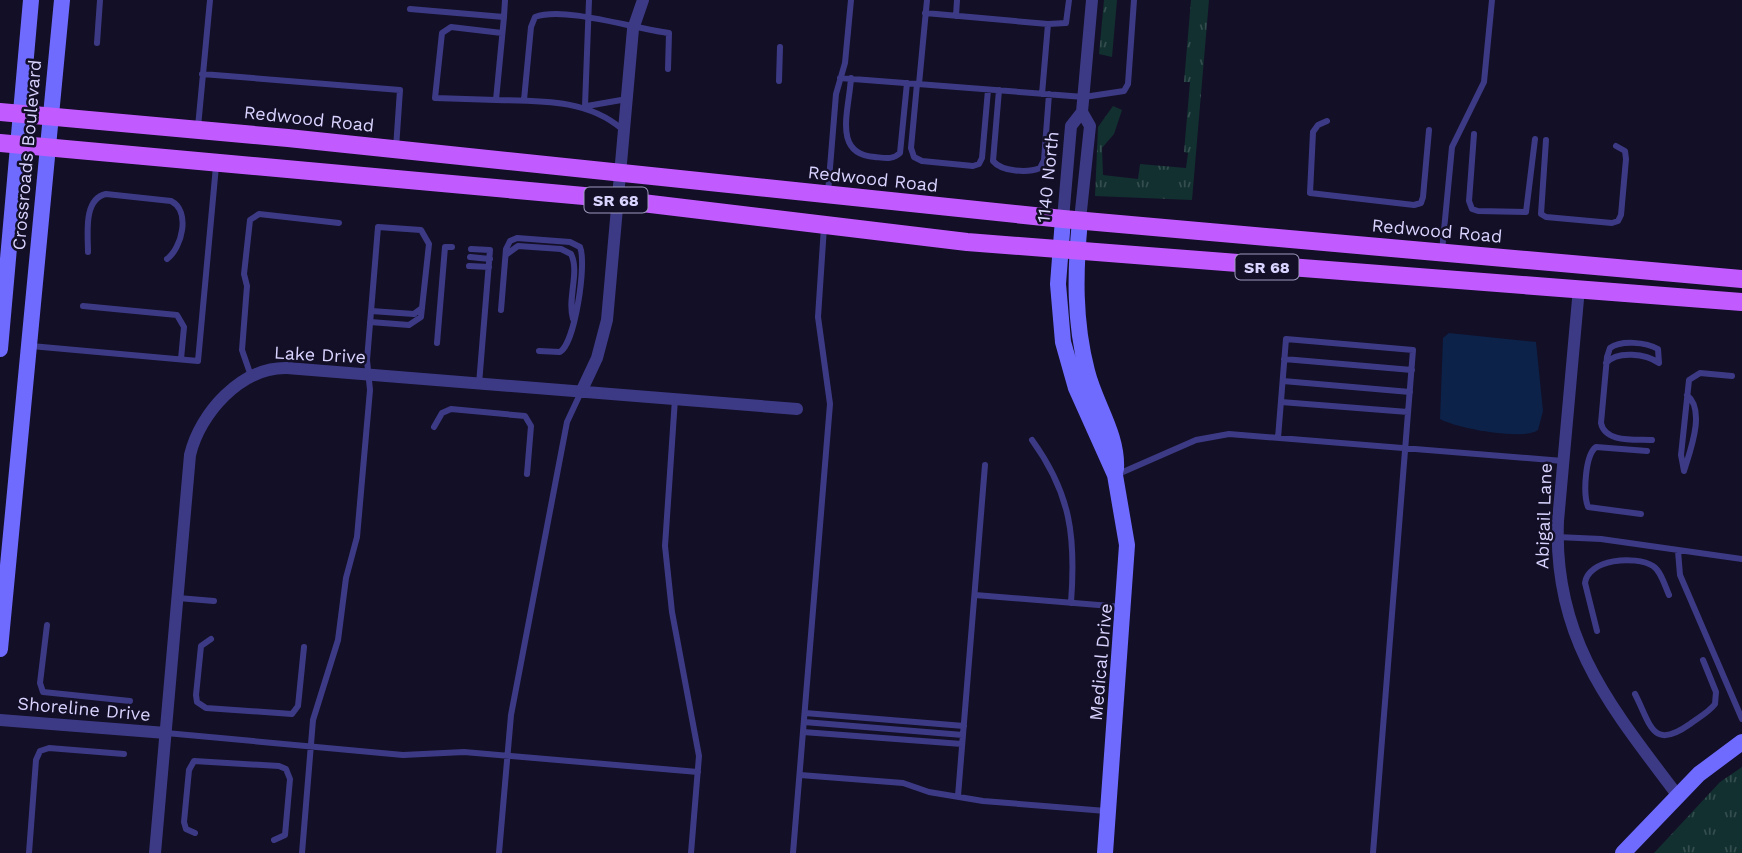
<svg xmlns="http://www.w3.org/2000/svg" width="1742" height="853" font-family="'Work Sans',sans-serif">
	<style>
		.grass { fill: url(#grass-tufts) }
		.water { fill: #0c2248 }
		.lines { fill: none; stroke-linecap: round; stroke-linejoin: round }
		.lane { stroke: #3d3a85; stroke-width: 6 }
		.street { stroke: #3d3a85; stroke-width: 12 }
		.secondary { stroke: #6f6bff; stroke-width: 16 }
		.primary { stroke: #c25bff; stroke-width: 18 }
		.labels { text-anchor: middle; stroke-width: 5; stroke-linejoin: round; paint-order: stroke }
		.shield { fill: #130f26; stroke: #9e99be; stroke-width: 2 }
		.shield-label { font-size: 16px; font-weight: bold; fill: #d9d4ff }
		.street-label { font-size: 18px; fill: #d9d4ff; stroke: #130f26 }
	</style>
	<defs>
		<pattern id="grass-tufts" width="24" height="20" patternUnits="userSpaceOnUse" patternTransform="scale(1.75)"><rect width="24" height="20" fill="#12302f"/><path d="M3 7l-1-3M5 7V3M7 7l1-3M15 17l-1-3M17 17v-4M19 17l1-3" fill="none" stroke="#344d4e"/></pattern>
	</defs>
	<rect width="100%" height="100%" fill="#130f26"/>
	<path class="grass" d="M 1104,0 L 1117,0 L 1112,57 L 1099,54 Z
		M 1191,0 L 1209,0 L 1192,200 L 1095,196 L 1098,127 L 1113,106 L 1122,110 L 1114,134 L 1102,148 L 1103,175 L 1138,179 L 1140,164 L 1186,168 L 1188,153 L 1184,152 L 1190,82 L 1184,82 Z
		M 1742,767 L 1742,853 L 1654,853 L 1720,782 Z"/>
	<path class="water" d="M 1449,333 L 1536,342 L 1543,411 L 1538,430 C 1523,441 1456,428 1440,419 L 1443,338 Z"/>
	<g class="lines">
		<path class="lane" d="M 410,9 L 504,17 L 505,0
			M 925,13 L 1048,24 L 1042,94
			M 956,16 L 957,0
			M 504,17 L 496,100 C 541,101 587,99 622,129
			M 1048,24 L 1066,23 L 1069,0
			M 97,43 L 100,0
			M 202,74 L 400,90 L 396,148
			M 840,78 L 1084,97 L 1124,91 L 1128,84 L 1134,0
			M 851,78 C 849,111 832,154 875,157 C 885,158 893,160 900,153 L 907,83
			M 779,81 L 780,47
			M 917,84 L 911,148 L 914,157 L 922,161 L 973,166 L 979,164 L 982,158 L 988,90
			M 919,84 L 927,0
			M 999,90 L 993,161 C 1002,172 1028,173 1040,168 L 1044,160 L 1049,94
			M 496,100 L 435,98 L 442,33 L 451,27 L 502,33
			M 524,100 L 531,27 L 535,17 C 565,6 635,29 669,33 L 668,69
			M 585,106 L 589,0
			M 587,106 L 627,99
			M 1327,121 L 1318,125 L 1313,132 L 1310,193 L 1414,205 L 1421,203 L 1423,197 L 1429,130
			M 198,127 L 210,0
			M 1474,134 L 1469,201 L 1472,209 L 1478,211 L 1526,212 L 1535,139
			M 1546,140 L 1541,214 L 1546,217 L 1612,223 L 1618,221 L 1621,215 L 1626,159 L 1625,151 L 1616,146
			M 828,192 L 836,94 L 845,63 L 851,0
			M 471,249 L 490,250 L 479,384
			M 1442,251 L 1452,147 L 1484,82 L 1492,0
			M 88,252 C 88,234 83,199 106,194 L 171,201 C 191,211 182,248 167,259
			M 507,254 L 518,246 L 561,249 L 571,254 C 580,272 567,298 573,319
			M 470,257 L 490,259
			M 469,266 L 489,267
			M 83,306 L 177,315 L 184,327 L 181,359
			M 501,310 L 506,249 L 510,241 L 517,238 L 570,242 L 580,247 C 587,263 575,343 560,352 L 539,351
			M 371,311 L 414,314 L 422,308
			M 437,343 L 445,247 L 452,247
			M 31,346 L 198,361 L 216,166
			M 1284,359 L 1412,370
			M 1606,363 C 1618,350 1646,354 1659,363 L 1658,349 C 1646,342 1621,340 1610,348 L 1607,357 L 1601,423 C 1605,443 1635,439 1652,440
			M 251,376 L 242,350 L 247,286 L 244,274 L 250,220 L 259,214 L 339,223
			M 1283,381 L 1410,392
			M 675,399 L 665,546 L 672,612 L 699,756 L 691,853
			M 1281,402 L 1408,412
			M 434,427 L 442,413 L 451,409 L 525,416 L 531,426 L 527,474
			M 1278,438 L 1286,339 L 1413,350 L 1373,853
			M 1032,440 C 1071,494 1076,537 1071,603
			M 1684,471 L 1681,455 L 1689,380 L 1700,373 L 1732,376
			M 1684,471 C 1690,451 1706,410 1687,395
			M 1116,475 L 1196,440 L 1229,434 L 1563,461
			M 1641,514 L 1588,507 C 1583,494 1585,455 1596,447 L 1647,451
			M 1557,537 L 1601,539 L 1742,559
			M 1678,551 L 1680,575 L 1742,719
			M 975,595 L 1123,607
			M 178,598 L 214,601
			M 47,625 L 40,683 L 43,692 L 130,701
			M 1597,631 L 1585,583 C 1588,559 1635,555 1653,566 C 1661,571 1665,586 1669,595
			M 211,639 L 201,646 L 196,695 L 197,702 L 206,708 L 292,714 L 298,706 L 304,647
			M 1635,694 C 1651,725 1652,751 1690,724 C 1698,718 1709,712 1715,704 L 1716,692 L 1703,660
			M 805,713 L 964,726
			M 804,722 L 963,735
			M 803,732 L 962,744
			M 166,733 L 403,755 L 464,752 L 698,772
			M 800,775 L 903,783 L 929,792 L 983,801 L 1106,811
			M 958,796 L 985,465
			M 195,833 L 186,829 L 184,822 L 189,770 L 194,761 L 279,766 L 286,769 L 290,779 L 285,835 L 274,840
			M 29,853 L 36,760 L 40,751 L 49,748 L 124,754
			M 302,853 L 313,720 L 338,640 L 346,578 L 357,537 L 370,390 L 367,360 L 378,227 L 421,230 L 429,244 L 421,317 L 409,325 L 370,322
			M 499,853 L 511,715 L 567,422 L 581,392
			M 793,853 L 830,404 L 818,317 L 824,227"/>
		<path class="street" d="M 1063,219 L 1071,126 L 1082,112
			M 1080,220 L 1090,126 L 1082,112 L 1092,0
			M 1579,288 L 1558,521 C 1553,639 1611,707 1678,796
			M 581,392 L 597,358 L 607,320 L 633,29 L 643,0
			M 0,720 L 166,733
			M 155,853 L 190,455 C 200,413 241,367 287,368 L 797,409"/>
		<path class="secondary" d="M 1063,219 L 1058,284 L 1063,342 L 1076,388 L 1115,475 L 1127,545 L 1105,853
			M 1080,220 C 1075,272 1074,321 1087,371 C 1095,404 1118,434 1116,469
			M 0,349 L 31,0
			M 0,649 L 62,0
			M 1623,853 L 1699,774 L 1742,742"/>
		<path class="primary" d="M 0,112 L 288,138 L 1063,219 L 1742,279
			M 0,143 L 584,196 L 967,242 L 1742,302"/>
	</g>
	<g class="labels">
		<g class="shield">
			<rect x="584.5" y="187.5" width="63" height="25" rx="5"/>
			<rect x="1235.5" y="254.5" width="63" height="25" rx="5"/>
		</g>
		<g class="shield-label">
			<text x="616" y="206">SR 68</text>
			<text x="1267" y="273">SR 68</text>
		</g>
		<g class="street-label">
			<text transform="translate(309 119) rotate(6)" y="6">Redwood Road</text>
			<text transform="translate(27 155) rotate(-85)" y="6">Crossroads Boulevard</text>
			<text transform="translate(1048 177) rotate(-84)" y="6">1140 North</text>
			<text transform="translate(873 179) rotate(6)" y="6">Redwood Road</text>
			<text transform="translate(1437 231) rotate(5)" y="6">Redwood Road</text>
			<text transform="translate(320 355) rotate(3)" y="6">Lake Drive</text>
			<text transform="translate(1544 516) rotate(-88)" y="6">Abigail Lane</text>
			<text transform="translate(1101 662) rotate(-85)" y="6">Medical Drive</text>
			<text transform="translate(84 709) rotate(5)" y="6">Shoreline Drive</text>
		</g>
	</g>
</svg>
